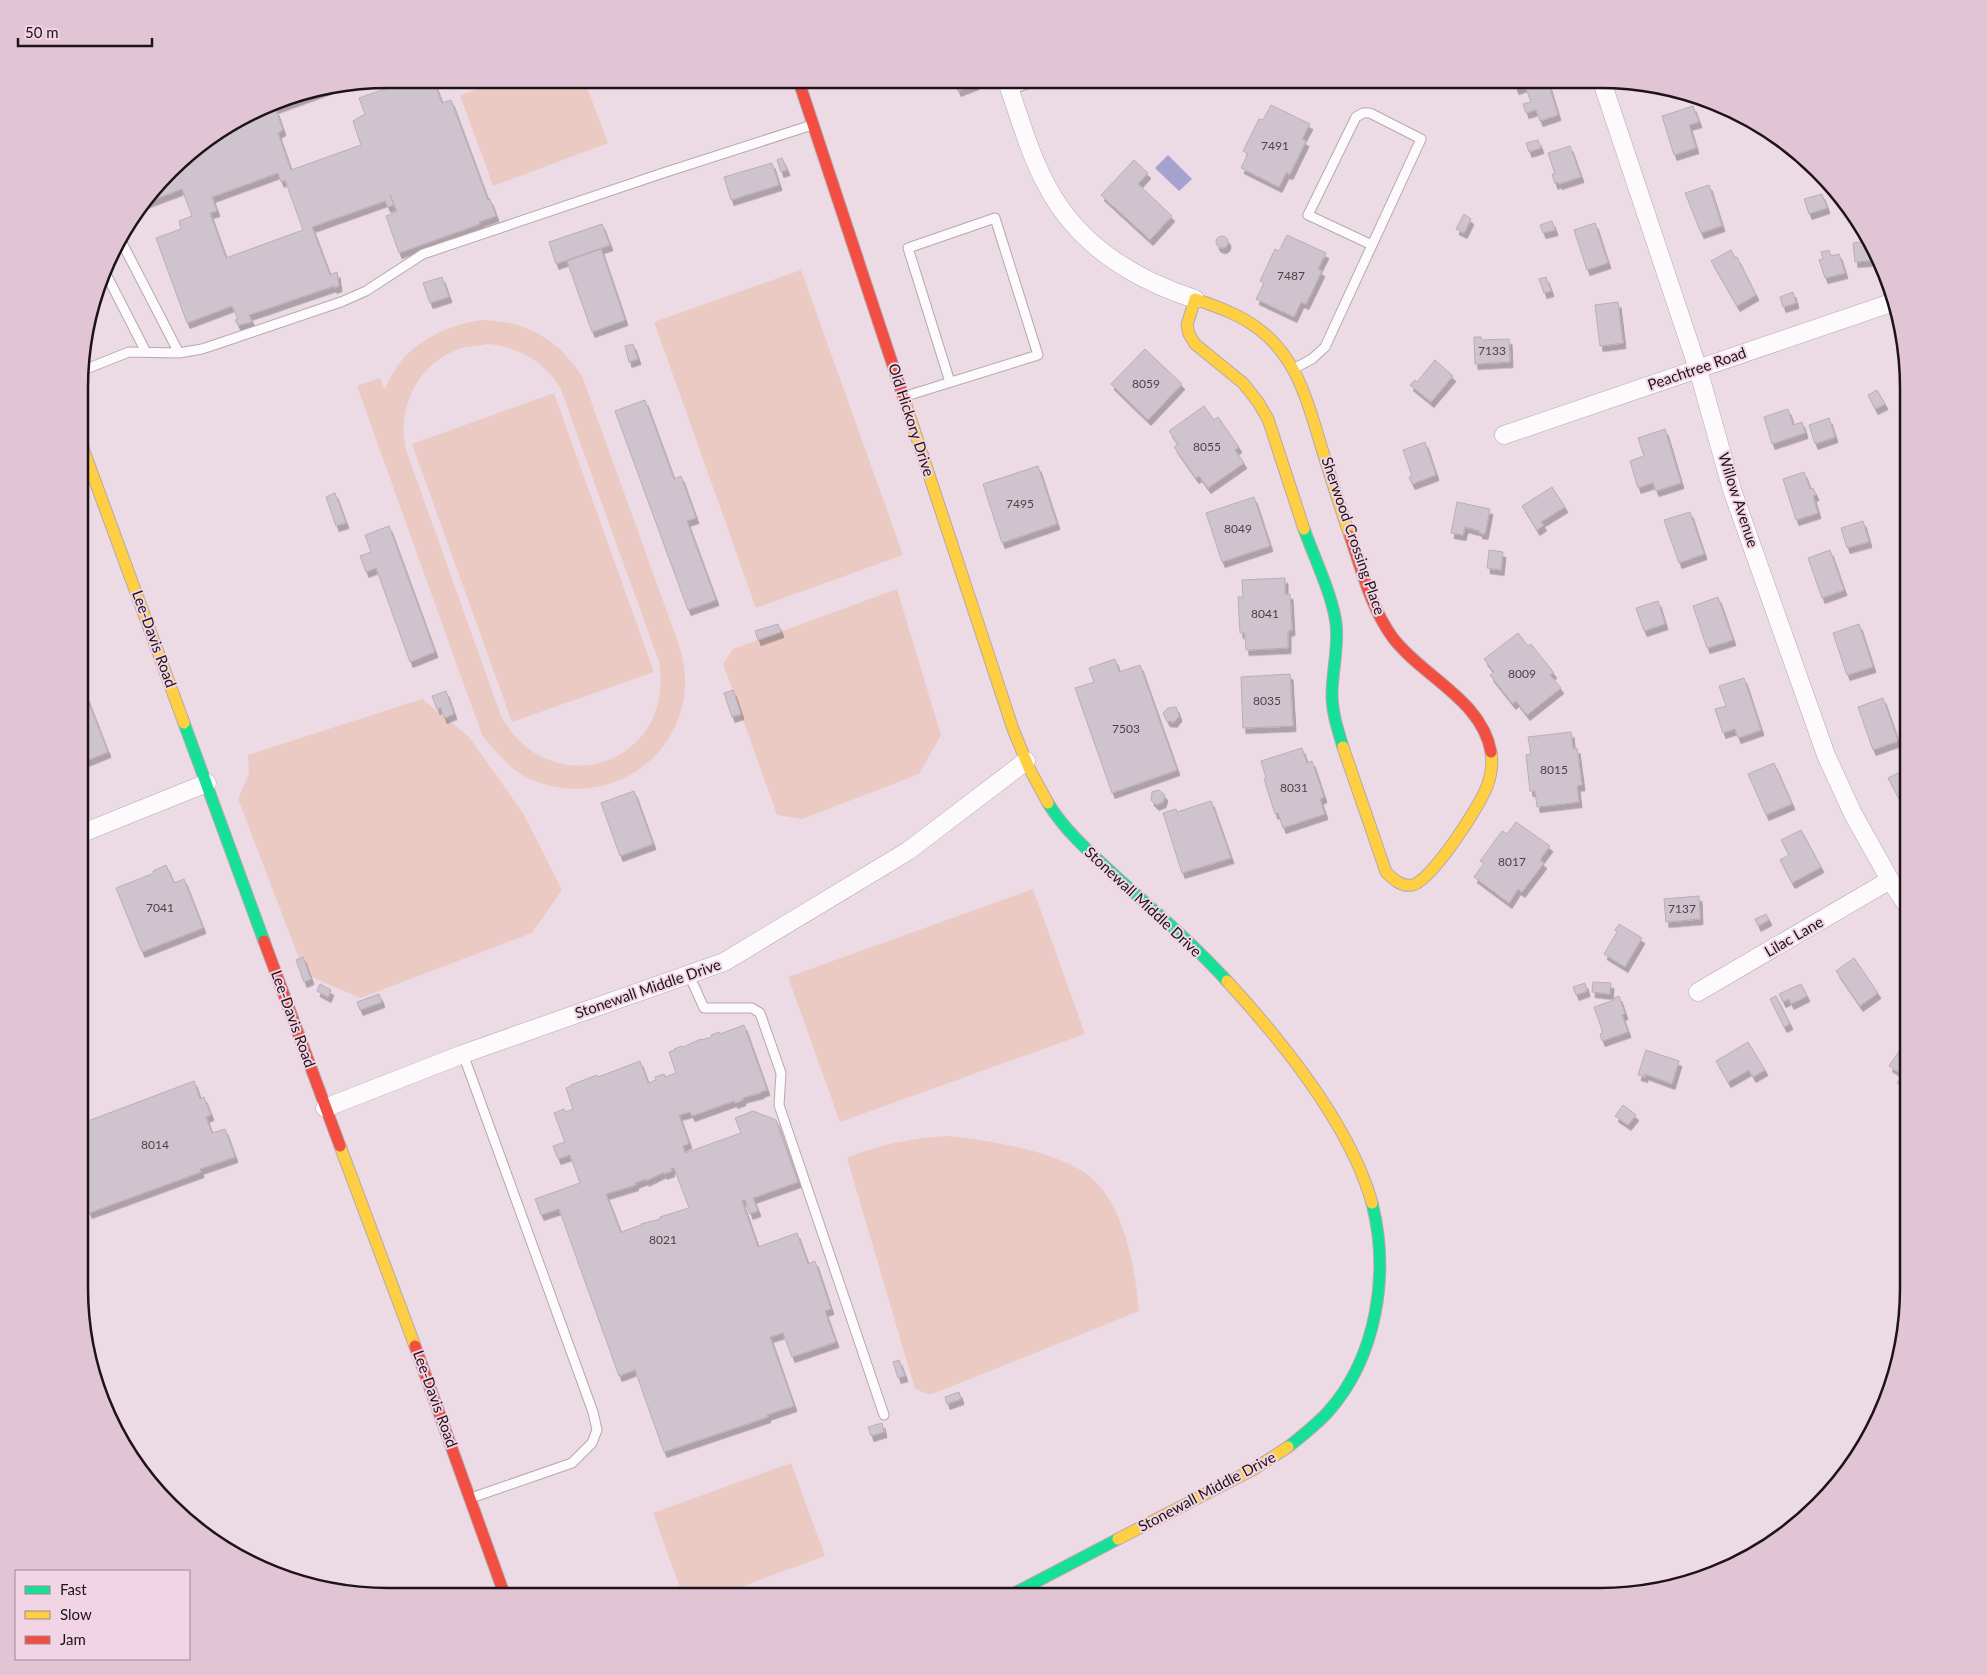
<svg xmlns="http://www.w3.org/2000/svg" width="1987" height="1675" font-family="Lato,sans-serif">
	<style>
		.green { fill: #ebcac4; fill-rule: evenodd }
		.water { fill: #a6a2d0 }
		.building { fill: #cfc4cd; stroke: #b9aeb7; fill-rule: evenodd; filter: url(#shadow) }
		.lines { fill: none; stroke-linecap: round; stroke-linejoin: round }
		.lane-casing { stroke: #b6a8af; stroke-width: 11 }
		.street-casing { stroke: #b6a8af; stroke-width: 19 }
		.fast-casing { stroke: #b6a8af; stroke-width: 13 }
		.slow-casing { stroke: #b6a8af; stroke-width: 13 }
		.jam-casing { stroke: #b6a8af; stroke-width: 13 }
		.lane { stroke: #fcfafb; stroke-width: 9 }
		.street { stroke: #fcfafb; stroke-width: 18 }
		.fast { stroke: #16e098; stroke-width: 11 }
		.slow { stroke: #ffcf43; stroke-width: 11 }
		.jam { stroke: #f24e42; stroke-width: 11 }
		.labels { text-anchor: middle; stroke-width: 4; stroke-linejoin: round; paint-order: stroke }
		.number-label { font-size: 12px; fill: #4c4249 }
		.street-label { font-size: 15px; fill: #1d1319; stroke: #f2d5e5 }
		.rim { fill: none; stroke: #1d1319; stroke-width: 2.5 }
	</style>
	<defs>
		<filter id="shadow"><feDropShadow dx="3" dy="5.5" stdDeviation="0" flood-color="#0004"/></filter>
	</defs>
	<rect width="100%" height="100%" fill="#ecdbe4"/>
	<path class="green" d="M 504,79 L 584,79 L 608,143 L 493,186 L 460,95 Z
		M 801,270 L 903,555 L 756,608 L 654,322 Z
		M 481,320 C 527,321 556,338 582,376 L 679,645 C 683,659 686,672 685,687 C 680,766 597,812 526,777 C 508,767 495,751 482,735 L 357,386 L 380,378 L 385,390 C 400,348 438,327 481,320 ZM 488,344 C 520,348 542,360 560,387 L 659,662 C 676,765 550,806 501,716 L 406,450 C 397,410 415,368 454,351 C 464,346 477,346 488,344 Z
		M 554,393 L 654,672 L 512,722 L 412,444 Z
		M 897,589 L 941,735 L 919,774 L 802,819 L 777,815 L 723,664 L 733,649 Z
		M 422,699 L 469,737 L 523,813 L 562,890 L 532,933 L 360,998 L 305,974 L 238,799 L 249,774 L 248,755 Z
		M 1033,889 L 1085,1034 L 840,1122 L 788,977 Z
		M 947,1136 C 988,1140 1067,1152 1096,1182 C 1126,1214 1135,1269 1139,1311 L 930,1395 L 915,1389 L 847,1158 C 879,1144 913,1138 947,1136 Z
		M 791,1463 L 825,1556 L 716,1596 L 683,1596 L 653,1513 Z"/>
	<path class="water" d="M 1168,155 L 1192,179 L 1179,191 L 1155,168 Z"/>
	<path class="building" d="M 413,79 L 433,79 L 442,103 L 451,100 L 488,200 L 490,199 L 496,216 L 479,222 L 480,224 L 399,253 L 386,216 L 397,212 L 390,195 L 394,205 L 388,207 L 385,201 L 312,227 L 330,275 L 337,272 L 339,286 L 334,288 L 334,286 L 249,315 L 252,322 L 238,325 L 235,320 L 238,319 L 232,306 L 187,323 L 156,238 L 181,229 L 179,221 L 192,216 L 182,189 L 145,203 L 184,155 L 288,95 L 328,89 L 270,110 L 270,112 L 276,110 L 283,130 L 278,133 L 291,170 L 361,145 L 353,121 L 365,114 L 359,98 ZM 278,173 L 281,182 L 285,180 L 303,230 L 226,258 L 210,213 L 217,211 L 212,197 Z
		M 954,79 L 975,79 L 976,84 L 958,91 Z
		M 1523,79 L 1547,79 L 1558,115 L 1540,121 L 1536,110 L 1526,113 L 1523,104 L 1531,102 L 1525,86 L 1516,89 L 1514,84 L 1524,81 Z
		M 1271,105 L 1310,124 L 1302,139 L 1306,141 L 1290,174 L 1286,173 L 1279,187 L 1241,168 L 1248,154 L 1243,151 L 1259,119 L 1263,120 Z
		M 1693,106 L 1699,122 L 1689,125 L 1696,148 L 1674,155 L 1662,116 Z
		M 1538,140 L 1541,148 L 1529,152 L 1526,143 Z
		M 1570,146 L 1581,177 L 1559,184 L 1558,182 L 1555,184 L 1552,174 L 1555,174 L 1548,153 Z
		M 782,158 L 787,170 L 781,172 L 777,160 Z
		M 1134,160 L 1148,173 L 1138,184 L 1172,216 L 1150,240 L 1101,195 Z
		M 772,163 L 779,185 L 731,200 L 724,177 Z
		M 1709,185 L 1722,226 L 1701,233 L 1685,193 Z
		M 1822,194 L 1827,208 L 1809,214 L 1804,199 Z
		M 1464,214 L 1471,219 L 1464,233 L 1456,229 Z
		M 1552,221 L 1555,230 L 1543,233 L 1540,225 Z
		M 1595,223 L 1608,263 L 1587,270 L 1574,230 Z
		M 602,224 L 610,245 L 556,264 L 549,242 Z
		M 1860,232 L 1879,260 L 1855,262 L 1853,243 L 1861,242 Z
		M 1287,235 L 1326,253 L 1318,269 L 1322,271 L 1306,304 L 1301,302 L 1294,317 L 1256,299 L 1264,283 L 1260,281 L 1275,249 L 1279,251 Z
		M1216 242a6 6 0 1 1 12 0a6 6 0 1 1-12 0Z
		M 601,249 L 625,320 L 592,332 L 567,261 Z
		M 1731,250 L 1735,258 L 1737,257 L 1756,295 L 1737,306 L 1711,261 Z
		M 1829,250 L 1831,256 L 1839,254 L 1845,273 L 1825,278 L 1819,260 L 1823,259 L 1821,252 Z
		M 442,277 L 449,297 L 430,303 L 423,283 Z
		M 1546,277 L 1551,291 L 1544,293 L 1539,279 Z
		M 1793,292 L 1796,303 L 1783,307 L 1780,297 Z
		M 1618,302 L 1623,343 L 1600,346 L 1595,305 Z
		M 1474,337 L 1481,337 L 1482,340 L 1509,339 L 1510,362 L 1475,364 Z
		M 633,344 L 638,359 L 629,362 L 625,346 Z
		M 1145,349 L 1182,384 L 1148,420 L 1111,384 Z
		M 1435,360 L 1453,376 L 1431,402 L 1410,385 L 1415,380 L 1417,382 Z
		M 1877,390 L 1885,404 L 1875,409 L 1868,395 Z
		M 645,400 L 674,479 L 681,476 L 696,518 L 687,521 L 716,600 L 688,610 L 615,411 Z
		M 1204,406 L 1214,420 L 1218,417 L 1239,447 L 1235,450 L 1244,463 L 1208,488 L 1199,476 L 1196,478 L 1174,447 L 1178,444 L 1169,431 Z
		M 1788,409 L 1793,425 L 1802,422 L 1805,433 L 1772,444 L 1764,417 Z
		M 1829,418 L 1835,437 L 1815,444 L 1809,425 Z
		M 1665,429 L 1681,483 L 1656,491 L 1653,483 L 1638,488 L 1630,461 L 1644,456 L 1638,438 Z
		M 1425,442 L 1436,475 L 1412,484 L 1409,477 L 1412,476 L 1403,450 Z
		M 1038,466 L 1057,524 L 1002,543 L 983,484 Z
		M 1804,472 L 1810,489 L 1813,488 L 1816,495 L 1813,496 L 1818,513 L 1796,520 L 1783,479 Z
		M 1552,487 L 1565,507 L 1541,522 L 1544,525 L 1537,530 L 1522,506 Z
		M 335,493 L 346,523 L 336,526 L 326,497 Z
		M 1254,497 L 1270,546 L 1222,562 L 1206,513 Z
		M 1457,502 L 1490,509 L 1485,534 L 1479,533 L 1480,531 L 1465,527 L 1463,535 L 1451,533 Z
		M 1690,512 L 1704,554 L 1679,563 L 1664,520 Z
		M 1863,521 L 1869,542 L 1847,548 L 1841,528 Z
		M 389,526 L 435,652 L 410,662 L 376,568 L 366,572 L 360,556 L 371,552 L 365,535 Z
		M 1489,550 L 1503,552 L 1501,570 L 1487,568 Z
		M 1830,550 L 1844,590 L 1822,598 L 1808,558 Z
		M 1285,578 L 1285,594 L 1290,594 L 1292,630 L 1288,631 L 1288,648 L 1246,650 L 1245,633 L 1240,633 L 1238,597 L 1243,597 L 1242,580 Z
		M 1718,597 L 1733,640 L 1707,648 L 1693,606 Z
		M 1658,601 L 1665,624 L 1644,631 L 1636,608 Z
		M 778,624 L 781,632 L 758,640 L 755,631 Z
		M 1859,624 L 1873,667 L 1847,675 L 1833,633 Z
		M 1518,633 L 1528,646 L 1531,644 L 1554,673 L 1550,675 L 1561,688 L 1527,715 L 1516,701 L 1513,704 L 1490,675 L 1494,672 L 1484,659 Z
		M 1115,659 L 1119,672 L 1140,665 L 1177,770 L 1112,793 L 1075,688 L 1094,682 L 1089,668 Z
		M 1290,674 L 1293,726 L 1243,728 L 1241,677 Z
		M 1744,678 L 1761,730 L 1738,738 L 1735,729 L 1723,733 L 1715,709 L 1726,706 L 1719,686 Z
		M 83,688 L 108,752 L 83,762 L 81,760 L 81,689 Z
		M 733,690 L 741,714 L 732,717 L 724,693 Z
		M 446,691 L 454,714 L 444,718 L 441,708 L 437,709 L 432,696 Z
		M 1883,698 L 1898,741 L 1873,750 L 1858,707 Z
		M 1176,707 L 1179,716 L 1174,722 L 1167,721 L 1163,713 L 1168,708 Z
		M 1571,732 L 1573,749 L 1577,748 L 1582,785 L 1577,786 L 1579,802 L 1537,807 L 1535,791 L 1530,791 L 1526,755 L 1531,754 L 1528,737 Z
		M 1302,748 L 1307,763 L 1312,761 L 1324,797 L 1320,799 L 1325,814 L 1283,828 L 1278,813 L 1275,814 L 1264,779 L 1266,778 L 1261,761 Z
		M 1774,763 L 1792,804 L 1766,815 L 1748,774 Z
		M 1908,768 L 1908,816 L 1888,778 Z
		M 1159,790 L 1165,795 L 1163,802 L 1156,805 L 1151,800 L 1152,792 Z
		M 634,791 L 653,844 L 620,856 L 601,803 Z
		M 1211,801 L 1231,858 L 1182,873 L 1163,813 L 1176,809 L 1177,812 Z
		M 1516,822 L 1550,846 L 1540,860 L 1544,863 L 1522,892 L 1518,889 L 1509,903 L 1474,877 L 1484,863 L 1480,861 L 1502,831 L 1507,834 Z
		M 1801,830 L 1821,867 L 1792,883 L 1780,860 L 1789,855 L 1781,840 Z
		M 166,865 L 174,883 L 184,879 L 203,928 L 142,952 L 116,888 L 154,873 L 153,871 Z
		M 1699,896 L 1700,919 L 1666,922 L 1664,899 Z
		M 1766,914 L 1769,920 L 1758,926 L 1755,919 Z
		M 1619,924 L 1642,938 L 1625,967 L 1604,954 L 1617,932 L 1615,930 Z
		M 303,957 L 311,979 L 304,982 L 296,960 Z
		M 1854,958 L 1878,993 L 1860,1006 L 1836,971 Z
		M 1593,982 L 1611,983 L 1610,994 L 1592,992 Z
		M 1585,983 L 1587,991 L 1576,995 L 1573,987 Z
		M 320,984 L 331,990 L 328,997 L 317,991 Z
		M 1801,984 L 1807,996 L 1791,1004 L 1789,999 L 1783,1002 L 1779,994 Z
		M 379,994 L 382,1002 L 360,1010 L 357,1002 Z
		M 1619,996 L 1625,1014 L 1622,1015 L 1628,1032 L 1602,1041 L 1600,1034 L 1603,1033 L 1594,1007 L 1614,1000 L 1614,998 Z
		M 1776,996 L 1790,1024 L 1784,1027 L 1770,999 Z
		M 744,1025 L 767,1090 L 761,1092 L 761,1093 L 742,1098 L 743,1100 L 735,1103 L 734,1101 L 692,1116 L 690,1112 L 679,1115 L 689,1143 L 683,1146 L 685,1153 L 741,1133 L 735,1118 L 753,1111 L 776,1120 L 798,1182 L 753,1198 L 758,1211 L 750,1214 L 745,1200 L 742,1201 L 758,1247 L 797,1233 L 808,1264 L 815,1261 L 831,1309 L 825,1311 L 836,1342 L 792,1357 L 783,1333 L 770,1337 L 794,1406 L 767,1415 L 768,1417 L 664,1452 L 635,1370 L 619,1376 L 559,1209 L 541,1215 L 535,1199 L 580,1183 L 570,1155 L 558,1159 L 553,1146 L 565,1142 L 554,1113 L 564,1109 L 565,1112 L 573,1109 L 566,1088 L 571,1086 L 571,1085 L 597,1075 L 598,1077 L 640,1061 L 648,1083 L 656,1080 L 655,1077 L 664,1074 L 665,1077 L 676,1073 L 669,1052 L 675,1050 L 674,1049 L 682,1046 L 683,1047 L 701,1039 L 701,1040 L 712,1037 L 711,1035 L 719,1032 L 720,1034 ZM 674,1168 L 689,1208 L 660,1217 L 660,1219 L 641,1224 L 641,1225 L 624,1231 L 621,1233 L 606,1194 L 636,1185 L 635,1183 L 646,1179 L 646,1181 L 664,1172 L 664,1174 L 672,1171 L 671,1169 Z
		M 1748,1042 L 1765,1070 L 1753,1077 L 1749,1070 L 1728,1082 L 1716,1061 Z
		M 1904,1044 L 1908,1047 L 1908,1090 L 1897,1083 L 1903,1075 L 1889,1066 Z
		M 1646,1050 L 1679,1061 L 1672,1084 L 1645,1074 L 1645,1077 L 1638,1075 Z
		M 194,1081 L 200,1099 L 204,1097 L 211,1115 L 206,1117 L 212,1133 L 225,1129 L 235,1157 L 200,1169 L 201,1172 L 89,1213 L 80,1187 L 80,1124 Z
		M 1623,1105 L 1636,1115 L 1628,1125 L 1615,1116 Z
		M 899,1360 L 905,1376 L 898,1378 L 893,1362 Z
		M 959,1392 L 961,1399 L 947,1404 L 945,1397 Z
		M 882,1423 L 884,1432 L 871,1436 L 868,1427 Z"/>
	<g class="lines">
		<defs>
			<path id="lane" d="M 1010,90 L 1040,79
				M 119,237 L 179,353
				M 106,274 L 146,352
				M 1295,368 L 1312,359 L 1325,347 L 1421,139 L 1370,113 L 1363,113 L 1356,117 L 1308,215 L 1372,245
				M 81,371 L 129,352 L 179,353 L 202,349 L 223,342 L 341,302 L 366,291 L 423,254 L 660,174 L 812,125
				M 903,397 L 1038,355 L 995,218 L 908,248 L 950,382
				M 689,975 L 704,1008 L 752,1008 L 760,1013 L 781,1073 L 779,1105 L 884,1415
				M 463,1054 L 593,1412 L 597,1430 L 592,1443 L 572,1463 L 471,1498"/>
			<path id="street" d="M 1006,79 C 1019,115 1029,153 1047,186 C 1078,245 1133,279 1195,299
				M 1601,79 L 1698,369 L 1732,490 L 1826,755 L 1853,814 L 1890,880 L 1908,907
				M 1504,435 L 1891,303
				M 80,834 L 207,783
				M 1698,992 L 1890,880
				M 325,1108 L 463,1054 L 724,962 L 908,851 L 1026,761"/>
			<path id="fast" d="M 1304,529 C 1314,557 1332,594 1336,623 C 1339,647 1332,671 1332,695 C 1332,713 1338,730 1343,747
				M 184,723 L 264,941
				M 1048,803 C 1067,834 1094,856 1121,881 C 1157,913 1194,945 1227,981
				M 1288,1447 C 1302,1436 1316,1425 1328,1412 C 1377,1357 1390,1273 1372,1203
				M 1009,1596 L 1118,1539"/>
			<path id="slow" d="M 1195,299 C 1218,307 1241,315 1260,330 C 1298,359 1309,406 1322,449 C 1331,478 1340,507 1350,536
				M 1195,299 L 1187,325 L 1189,334 L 1195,344 L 1243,383 L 1258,402 L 1268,419 L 1304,529
				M 902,393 L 1013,729 L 1029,768 L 1048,803
				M 81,443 L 184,723
				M 1343,747 L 1386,872 C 1393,879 1401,887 1412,885 C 1431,882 1478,808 1486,789 C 1491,777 1493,764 1491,752
				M 1227,981 C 1282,1041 1350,1124 1372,1203
				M 340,1146 L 415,1346
				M 1118,1539 L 1254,1469 L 1288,1447"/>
			<path id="jam" d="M 798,79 L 902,393
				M 1350,536 C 1362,571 1371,608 1393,638 C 1423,677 1482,700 1491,752
				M 264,941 L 340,1146
				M 415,1346 L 505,1596"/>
		</defs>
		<use href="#lane" class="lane-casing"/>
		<use href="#street" class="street-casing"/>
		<use href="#fast" class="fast-casing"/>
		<use href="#slow" class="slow-casing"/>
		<use href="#jam" class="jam-casing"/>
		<use href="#lane" class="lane"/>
		<use href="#street" class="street"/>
		<use href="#fast" class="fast"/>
		<use href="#slow" class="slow"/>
		<use href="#jam" class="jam"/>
	</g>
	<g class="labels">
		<g class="number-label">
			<text x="1275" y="150">7491</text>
			<text x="1291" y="280">7487</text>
			<text x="1492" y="355">7133</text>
			<text x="1146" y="388">8059</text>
			<text x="1207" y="451">8055</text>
			<text x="1020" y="508">7495</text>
			<text x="1238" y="533">8049</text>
			<text x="1265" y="618">8041</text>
			<text x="1522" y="678">8009</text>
			<text x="1267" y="705">8035</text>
			<text x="1126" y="733">7503</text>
			<text x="1554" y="774">8015</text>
			<text x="1294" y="792">8031</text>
			<text x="1512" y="866">8017</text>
			<text x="160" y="912">7041</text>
			<text x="1682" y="913">7137</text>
			<text x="155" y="1149">8014</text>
			<text x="663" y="1244">8021</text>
		</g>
		<g class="street-label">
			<text transform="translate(1697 369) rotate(-19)" y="5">Peachtree Road</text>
			<text transform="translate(911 420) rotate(72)" y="5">Old Hickory Drive</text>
			<text transform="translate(1738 500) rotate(72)" y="5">Willow Avenue</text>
			<text transform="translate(1353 536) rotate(71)" y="5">Sherwood Crossing Place</text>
			<text transform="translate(154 639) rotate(70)" y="5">Lee-Davis Road</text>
			<text transform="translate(1143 902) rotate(43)" y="5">Stonewall Middle Drive</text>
			<text transform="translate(1794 937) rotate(-30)" y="5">Lilac Lane</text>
			<text transform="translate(648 989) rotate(-19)" y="5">Stonewall Middle Drive</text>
			<text transform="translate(293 1019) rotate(70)" y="5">Lee-Davis Road</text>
			<text transform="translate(435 1399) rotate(70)" y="5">Lee-Davis Road</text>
			<text transform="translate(1207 1492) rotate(-28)" y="5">Stonewall Middle Drive</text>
		</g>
	</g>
	<path d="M0 0H1987V1675H0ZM388 88H1600A300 300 0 0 1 1900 388V1288A300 300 0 0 1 1600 1588H388A300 300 0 0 1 88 1288V388A300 300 0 0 1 388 88Z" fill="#e1c5d5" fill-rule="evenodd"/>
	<path class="rim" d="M388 88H1600A300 300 0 0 1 1900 388V1288A300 300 0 0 1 1600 1588H388A300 300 0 0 1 88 1288V388A300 300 0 0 1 388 88Z"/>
	<rect x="15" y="1570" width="175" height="90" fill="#f2d5e5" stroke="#9d8793"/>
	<rect x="25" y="1586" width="25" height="8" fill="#16e098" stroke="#9d8793"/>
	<text x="60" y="1595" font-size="15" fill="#1d1319">Fast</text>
	<rect x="25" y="1611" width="25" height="8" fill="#ffcf43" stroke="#9d8793"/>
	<text x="60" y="1620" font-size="15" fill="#1d1319">Slow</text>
	<rect x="25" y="1636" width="25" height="8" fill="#f24e42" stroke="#9d8793"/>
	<text x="60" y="1645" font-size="15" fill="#1d1319">Jam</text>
	<path d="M18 38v8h134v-8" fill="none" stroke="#1d1319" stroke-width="2.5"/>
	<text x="25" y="38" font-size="15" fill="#1d1319" stroke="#f2d5e5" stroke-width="4" paint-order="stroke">50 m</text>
</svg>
